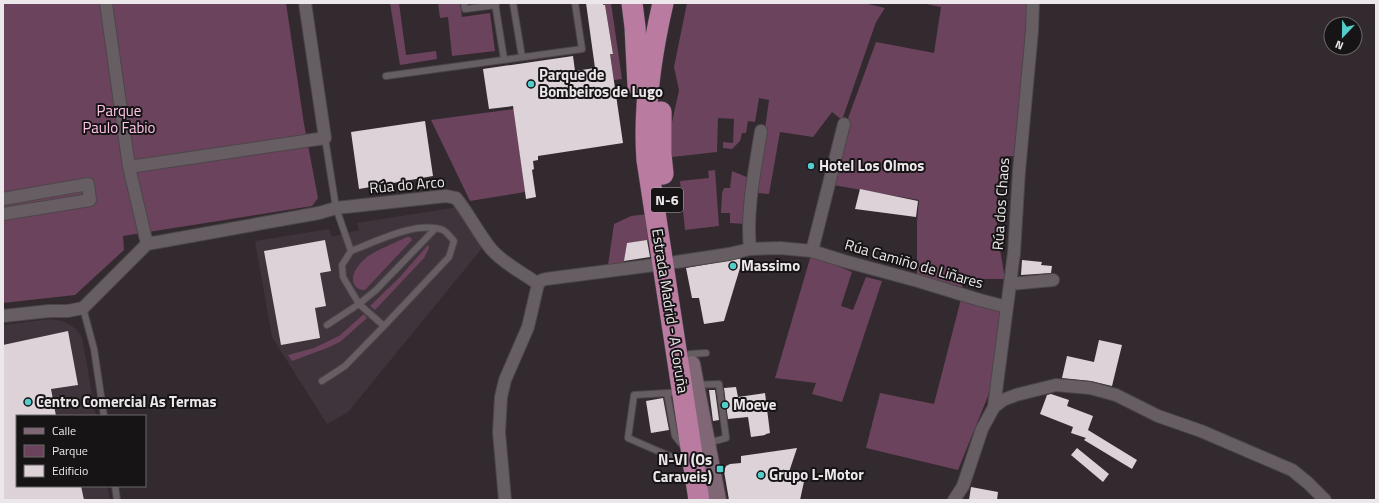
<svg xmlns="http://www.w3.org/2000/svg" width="1379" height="503" font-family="'Titillium Web',sans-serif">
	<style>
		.built { fill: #40343c }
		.green { fill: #6c435c }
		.building { fill: #dcd2d7 }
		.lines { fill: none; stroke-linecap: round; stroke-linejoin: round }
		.lane-casing { stroke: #4c464a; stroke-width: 8 }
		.street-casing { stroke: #4c464a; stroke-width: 14 }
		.secondary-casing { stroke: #4c464a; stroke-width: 18 }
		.highway-casing { stroke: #4c464a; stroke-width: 22 }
		.lane { stroke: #675e63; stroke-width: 6 }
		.street { stroke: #675e63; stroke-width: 12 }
		.secondary { stroke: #806776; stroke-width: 16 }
		.highway { stroke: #ba7ba1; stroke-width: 21 }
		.poi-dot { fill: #53cdca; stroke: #171416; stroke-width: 1.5 }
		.labels { text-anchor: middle; stroke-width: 4; stroke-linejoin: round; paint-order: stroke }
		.shield { fill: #171416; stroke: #aca8aa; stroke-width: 1 }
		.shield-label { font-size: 14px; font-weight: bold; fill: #ece7ea }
		.poi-label { font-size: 15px; font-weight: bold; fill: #ece7ea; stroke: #171416; text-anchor: start }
		.park-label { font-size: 15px; fill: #ffc4e7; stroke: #171416 }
		.street-label { font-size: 15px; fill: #ece7ea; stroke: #171416 }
	</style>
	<rect width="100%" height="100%" fill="#322a2f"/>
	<path class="built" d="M 458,207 L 483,247 L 348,412 L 327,424 L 272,337 L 255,241 L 329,229 L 332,237 L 359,230 L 357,223 Z
		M 51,319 L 62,321 L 69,324 L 77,330 L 82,338 L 96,416 L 17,416 L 17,486 L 107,486 L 110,500 L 3,500 L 3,325 Z"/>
	<path class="green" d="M 3,3 L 286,3 L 304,124 L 318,198 L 312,206 L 123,236 L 124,250 L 75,295 L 3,303 Z
		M 390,3 L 399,3 L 406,55 L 436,51 L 437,59 L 400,65 Z
		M 438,3 L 460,3 L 462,17 L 490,13 L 495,51 L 452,56 L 448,17 L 440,18 Z
		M 603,3 L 611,3 L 622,79 L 614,80 L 610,54 L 613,53 L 605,5 L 603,5 Z
		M 687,3 L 864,3 L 885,8 L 876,22 L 842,120 L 832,112 L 813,137 L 780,132 L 769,194 L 756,193 L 769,100 L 759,98 L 755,122 L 748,121 L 746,133 L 742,133 L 740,141 L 732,149 L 723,148 L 723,142 L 733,143 L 734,119 L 718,118 L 717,152 L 672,157 L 671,127 L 679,90 L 674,67 Z
		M 921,3 L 1029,3 L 1017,156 L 1005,156 L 997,185 L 997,232 L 1005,279 L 966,279 L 961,289 L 917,274 L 917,221 L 919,200 L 833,185 L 847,121 L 876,42 L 934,53 L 941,7 Z
		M 514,109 L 525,192 L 470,201 L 431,120 Z
		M 715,170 L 719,226 L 685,230 L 680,181 L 709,178 L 708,171 Z
		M 732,171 L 749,178 L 746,224 L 730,223 L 730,213 L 721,213 L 722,193 L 724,188 L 730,188 Z
		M 648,214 L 652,240 L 627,243 L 624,263 L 608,265 L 614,224 L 631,216 Z
		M 407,237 L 410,237 L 412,240 L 411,241 L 365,290 C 360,290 356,288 354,284 C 349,274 362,260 370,255 C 381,248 395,243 407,237 Z
		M 428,245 L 429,248 L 424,258 L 375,310 L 370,306 L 399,278 Z
		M 811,255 L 852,272 L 841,306 L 853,310 L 866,277 L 882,281 L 842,402 L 812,394 L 816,383 L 775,378 Z
		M 961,299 L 1004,309 L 1007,314 L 988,396 L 958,470 L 866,448 L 880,393 L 934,404 Z
		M 364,314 L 367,318 L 340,342 L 327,348 L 292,361 L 288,355 L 314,348 L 339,336 Z"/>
	<path class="building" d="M 586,3 L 603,3 L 603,5 L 605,5 L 613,54 L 610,54 L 623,143 L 538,156 L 538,160 L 533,161 L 534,169 L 532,170 L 536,197 L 526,199 L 513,106 L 489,109 L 483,69 L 573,56 L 575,71 L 595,68 Z
		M 425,121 L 433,176 L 359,189 L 351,132 Z
		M 860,189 L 918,201 L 916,217 L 855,209 Z
		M 325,240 L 331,271 L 320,273 L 326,306 L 315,308 L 320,338 L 281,345 L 264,251 Z
		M 647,240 L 650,257 L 624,261 L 627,243 Z
		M 743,258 L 724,321 L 704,324 L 699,298 L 692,298 L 686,268 Z
		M 1022,260 L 1042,262 L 1041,265 L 1052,266 L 1051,273 L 1021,275 Z
		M 68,331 L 78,385 L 51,389 L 56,416 L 17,416 L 17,486 L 81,486 L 84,500 L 3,500 L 3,345 Z
		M 1099,340 L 1122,345 L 1112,386 L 1091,381 L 1062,378 L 1067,356 L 1094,362 Z
		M 736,387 L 738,397 L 765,393 L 770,433 L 766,434 L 765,435 L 751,437 L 748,417 L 728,419 L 724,388 Z
		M 709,390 L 715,390 L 719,420 L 713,421 Z
		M 1051,394 L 1069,400 L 1067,406 L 1093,416 L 1088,430 L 1137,460 L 1132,469 L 1084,440 L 1086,438 L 1071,433 L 1073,427 L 1040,414 L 1047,395 Z
		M 663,398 L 669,430 L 651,433 L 646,401 Z
		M 797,448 L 789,472 L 805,477 L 800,500 L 729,500 L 724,471 L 726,466 L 730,464 L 741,463 L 741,456 Z
		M 1077,448 L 1109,474 L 1103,482 L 1071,455 Z
		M 971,487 L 998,492 L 997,500 L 969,500 Z"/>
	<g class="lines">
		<defs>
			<path id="lane" d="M 464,3 L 465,9 L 496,5
				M 495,3 L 504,59
				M 513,3 L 522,57
				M 386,76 L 582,49 L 575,3
				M 325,138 L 336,208 L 351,251 L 342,265 L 343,277 L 359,304 L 384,326 L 449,257 L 454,241 C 451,238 447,232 443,230 C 417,220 375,242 351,251
				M 83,308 L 94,349 L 104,416
				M 327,325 L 359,304 L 376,290 L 435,229
				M 690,354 L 706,353
				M 322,381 L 345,366 L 384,326
				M 697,385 L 719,384 L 726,438 L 708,443
				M 667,393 L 634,395 L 628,438 L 674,458 L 687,458
				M 670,393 L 667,393 L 675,436 L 684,447
				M 115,486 L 117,500"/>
			<path id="street" d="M 106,3 L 129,167 L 147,244
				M 129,167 L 325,138 L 305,3
				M 3,199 L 88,184 L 90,200 L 3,214
				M 147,244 L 319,213 L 336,208 L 446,196 L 456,198 C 469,214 478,233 491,249 C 505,265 522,272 538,284
				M 750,249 C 746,210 755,170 761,131
				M 812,251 L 844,124
				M 676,262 L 729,254 L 750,249 L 780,248 L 812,251 L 844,261 L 918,281 L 980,300 L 1007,307
				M 1010,284 L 1053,280
				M 3,316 L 49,311 L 68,311 L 83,308 L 147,244
				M 994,407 L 1014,253 L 1019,171 L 1032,31 L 1033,3
				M 505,500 L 499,432 L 501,397 L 505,380 L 528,327 L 538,284 L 542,280 L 546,279 L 662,264
				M 954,500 L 963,486 L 982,429 L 994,407 L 1003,400 L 1016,395 L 1056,385 L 1090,388 L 1116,395 L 1158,416 L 1201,431 L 1292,470 L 1308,483 L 1325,500"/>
			<path id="secondary" d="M 692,364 L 718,500"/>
			<path id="highway" d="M 632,3 L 635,27 L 638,86
				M 663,3 C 651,55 643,107 647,160 L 699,500
				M 661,112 L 661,154 L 663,174"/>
		</defs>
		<use href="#lane" class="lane-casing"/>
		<use href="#street" class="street-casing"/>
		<use href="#secondary" class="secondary-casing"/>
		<use href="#highway" class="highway-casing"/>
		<use href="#lane" class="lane"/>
		<use href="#street" class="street"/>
		<use href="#secondary" class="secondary"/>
		<use href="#highway" class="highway"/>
	</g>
	<g class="poi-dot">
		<circle cx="531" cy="84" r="4"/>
		<circle cx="811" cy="166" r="4"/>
		<circle cx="733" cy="266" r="4"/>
		<circle cx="28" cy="402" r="4"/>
		<circle cx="725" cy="405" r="4"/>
		<rect x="716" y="465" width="8" height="8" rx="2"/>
		<circle cx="761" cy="475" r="4"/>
	</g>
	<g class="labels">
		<rect class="shield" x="651" y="188" width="32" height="24" rx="3"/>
		<g class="shield-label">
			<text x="667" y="205">N-6</text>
		</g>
		<g class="poi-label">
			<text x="539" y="80">Parque de<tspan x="539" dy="17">Bombeiros de Lugo</tspan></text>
			<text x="819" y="171">Hotel Los Olmos</text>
			<text x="741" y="271">Massimo</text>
			<text x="36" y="407">Centro Comercial As Termas</text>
			<text x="733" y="410">Moeve</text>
			<text x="712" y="465" text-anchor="end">N-VI (Os<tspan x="712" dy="17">Caraveis)</tspan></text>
			<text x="769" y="480">Grupo L-Motor</text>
		</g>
		<g class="park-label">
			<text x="119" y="116">Parque<tspan x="119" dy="17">Paulo Fabio</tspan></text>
		</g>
		<g class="street-label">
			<text transform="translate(407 185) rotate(-5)" y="5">Rúa do Arco</text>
			<text transform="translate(1001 204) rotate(-86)" y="5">Rúa dos Chaos</text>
			<text transform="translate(914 264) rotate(16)" y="5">Rúa Camiño de Liñares</text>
			<text transform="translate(670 311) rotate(81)" y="5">Estrada Madrid - A Coruña</text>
		</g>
	</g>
	<rect width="1379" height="503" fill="none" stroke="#ece7ea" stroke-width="8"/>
	<rect x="16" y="415" width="130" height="72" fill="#171416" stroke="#6c686b"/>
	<rect x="24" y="428" width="20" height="6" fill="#806776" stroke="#6c686b"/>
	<text x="52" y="435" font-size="12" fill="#ece7ea">Calle</text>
	<rect x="24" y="445" width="20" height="12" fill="#6c435c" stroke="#6c686b"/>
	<text x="52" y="455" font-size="12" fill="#ece7ea">Parque</text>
	<rect x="24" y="465" width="20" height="12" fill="#dcd2d7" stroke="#6c686b"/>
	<text x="52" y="475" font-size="12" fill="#ece7ea">Edificio</text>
	<g transform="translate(1343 36) rotate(202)"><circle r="19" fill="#171416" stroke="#6c686b"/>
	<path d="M0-3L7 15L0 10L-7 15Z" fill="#53cdca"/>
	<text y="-6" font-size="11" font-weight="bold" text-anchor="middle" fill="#ece7ea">N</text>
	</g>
</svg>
